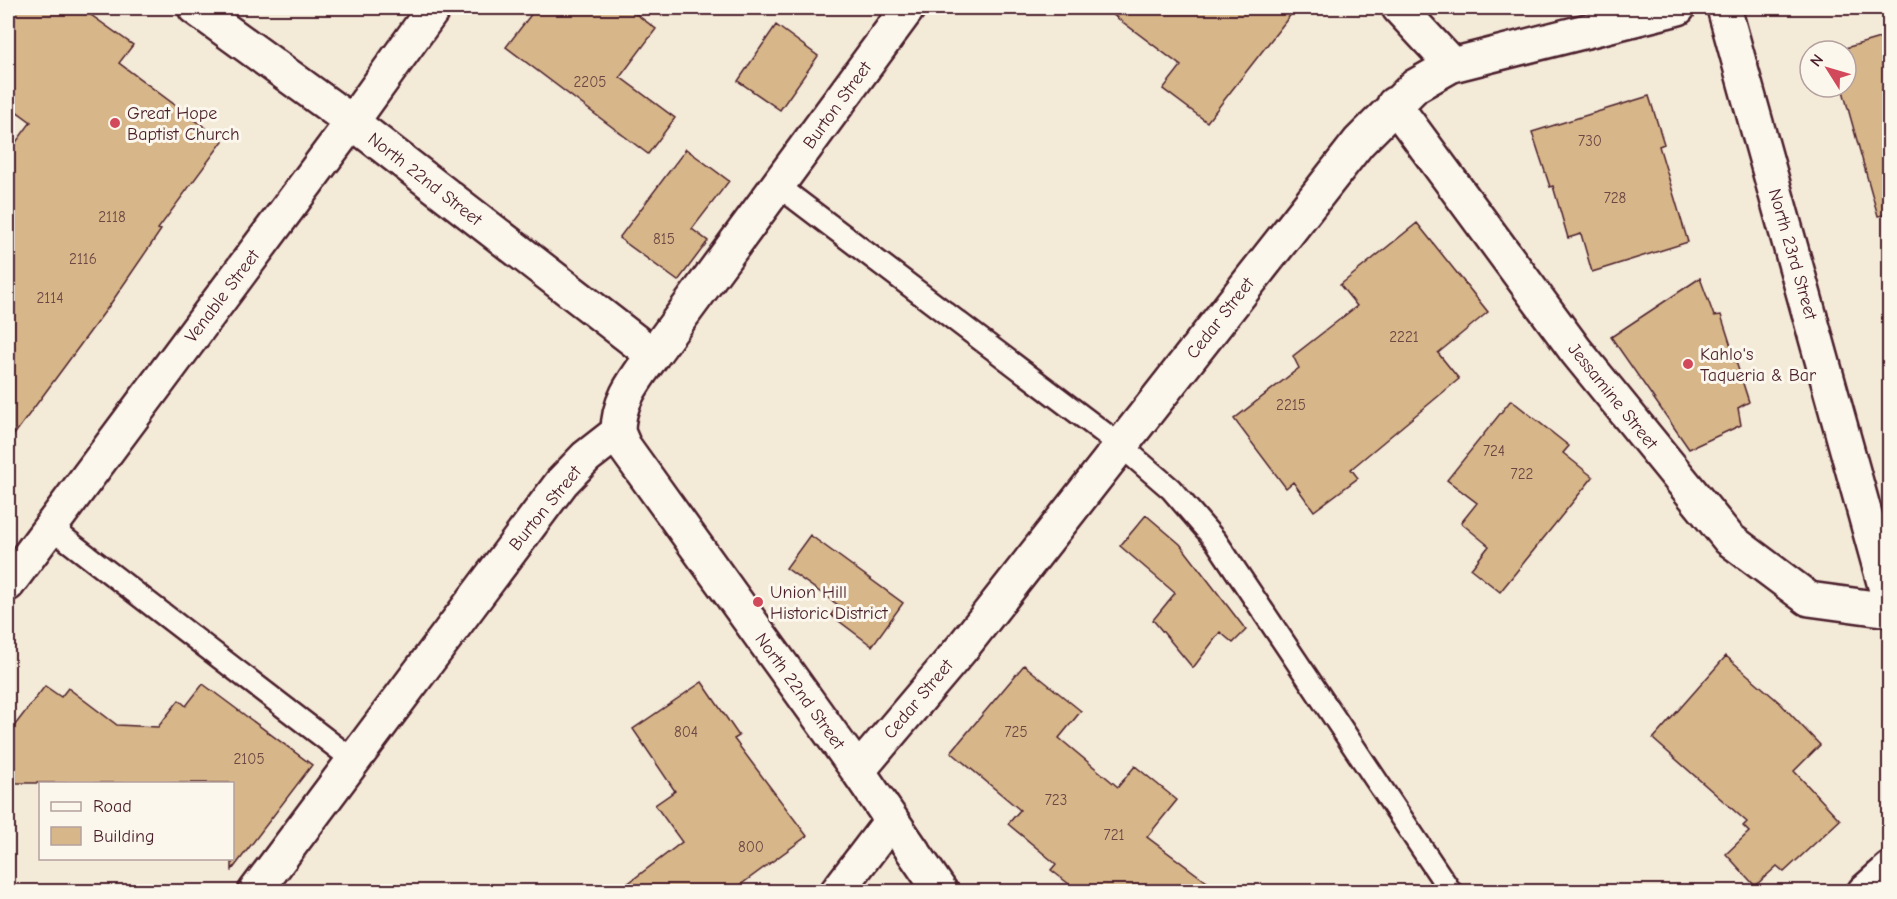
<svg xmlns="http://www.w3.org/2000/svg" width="1897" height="899" font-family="'Comic Neue',sans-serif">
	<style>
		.building { fill: #d7b68a; stroke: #4a1f2b; stroke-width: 1.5 }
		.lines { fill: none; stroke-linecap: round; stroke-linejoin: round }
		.service-casing { stroke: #4a1f2b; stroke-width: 26 }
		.minor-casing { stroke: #4a1f2b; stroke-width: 38 }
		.tertiary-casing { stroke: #4a1f2b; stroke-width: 38 }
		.service { stroke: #fbf7ec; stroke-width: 21 }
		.minor { stroke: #fbf7ec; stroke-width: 33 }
		.tertiary { stroke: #fbf7ec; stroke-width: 33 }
		.poi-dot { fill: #d1495b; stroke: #fbf7ec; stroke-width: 2 }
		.labels { text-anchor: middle; stroke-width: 6; stroke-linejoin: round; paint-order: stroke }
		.number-label { font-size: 15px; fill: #6d4543 }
		.street-label { font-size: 18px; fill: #4a1f2b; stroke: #fbf7ec }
		.poi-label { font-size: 18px; fill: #4a1f2b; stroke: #fbf7ec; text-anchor: start }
	</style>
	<rect width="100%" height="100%" fill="#f4ead8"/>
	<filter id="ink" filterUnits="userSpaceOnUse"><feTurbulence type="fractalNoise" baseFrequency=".0167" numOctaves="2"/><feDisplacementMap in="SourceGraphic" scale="12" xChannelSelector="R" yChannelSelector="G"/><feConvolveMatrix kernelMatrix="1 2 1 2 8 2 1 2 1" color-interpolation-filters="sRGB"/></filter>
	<g filter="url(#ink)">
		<path class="building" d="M 8,8 L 81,8 L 133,45 L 119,63 L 223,141 L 158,229 L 161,230 L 109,306 L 8,443 L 8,153 L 31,122 L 8,105 Z
			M 536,8 L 628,8 L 656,29 L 620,77 L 675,118 L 648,154 L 506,47 Z
			M 1104,8 L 1296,8 L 1207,122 L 1163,89 L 1181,66 Z
			M 776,25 L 818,56 L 780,110 L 738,81 Z
			M 1890,35 L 1890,214 L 1878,216 L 1842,87 L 1846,87 L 1846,51 L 1835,51 Z
			M 1649,96 L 1664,144 L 1659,146 L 1688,242 L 1592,272 L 1581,234 L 1568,238 L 1553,186 L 1550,187 L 1532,132 Z
			M 686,149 L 729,181 L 692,229 L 708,241 L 678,281 L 619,238 Z
			M 1417,223 L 1488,312 L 1438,353 L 1459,379 L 1351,469 L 1358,478 L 1314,511 L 1293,482 L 1286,488 L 1234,419 L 1299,368 L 1293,356 L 1357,306 L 1340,285 Z
			M 1700,278 L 1714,316 L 1721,315 L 1749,402 L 1738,408 L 1741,425 L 1689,449 L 1611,337 Z
			M 1511,400 L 1569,446 L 1563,453 L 1593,477 L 1500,592 L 1471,569 L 1489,546 L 1461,523 L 1477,503 L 1447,480 Z
			M 1146,515 L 1180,544 L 1246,630 L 1233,643 L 1220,632 L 1193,668 L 1153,620 L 1175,593 L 1120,546 Z
			M 810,535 L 903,603 L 872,646 L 831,615 L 838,605 L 786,568 Z
			M 1726,656 L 1780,703 L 1820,745 L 1794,771 L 1840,820 L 1784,872 L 1777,866 L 1755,886 L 1726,854 L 1749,832 L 1743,826 L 1747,822 L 1653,739 Z
			M 1024,665 L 1081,711 L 1059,738 L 1118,787 L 1135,766 L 1177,800 L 1147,837 L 1219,891 L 1078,891 L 1051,870 L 1056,864 L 1008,824 L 1020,810 L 951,752 Z
			M 702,682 L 739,736 L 734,739 L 807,836 L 732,891 L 618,891 L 682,842 L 655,805 L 675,791 L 633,729 Z
			M 203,684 L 312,765 L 232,870 L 232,783 L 8,783 L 8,734 L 45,686 L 61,697 L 68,688 L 117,725 L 158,727 L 179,700 L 186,706 Z"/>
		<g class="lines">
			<defs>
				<path id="service" d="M 777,185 L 1120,445 L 1171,489 L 1216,541 L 1451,892
					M 50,527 L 353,760"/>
				<path id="minor" d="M 195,8 L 352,122 L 653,355
					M 1399,8 L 1452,65
					M 1724,8 L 1890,604
					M 1394,104 L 1576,351 L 1729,539 L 1809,599 L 1890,610
					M 618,432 L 624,446 L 858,771 L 941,892
					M 858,771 L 962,648 L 1359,142 L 1415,86 L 1452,65 L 1678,8
					M 255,892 L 562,482 L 586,457 L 618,432 C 618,400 635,380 653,355 L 908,8
					M 837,892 L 891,821
					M 1864,892 L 1890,869"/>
				<path id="tertiary" d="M 8,584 L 352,122 L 434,8"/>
			</defs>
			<use href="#service" class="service-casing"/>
			<use href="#minor" class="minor-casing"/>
			<use href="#tertiary" class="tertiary-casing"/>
			<use href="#service" class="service"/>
			<use href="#minor" class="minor"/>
			<use href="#tertiary" class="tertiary"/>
		</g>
	</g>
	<g class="poi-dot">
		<circle cx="115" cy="123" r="6"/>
		<circle cx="1688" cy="364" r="6"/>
		<circle cx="758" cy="602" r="6"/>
	</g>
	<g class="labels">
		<g class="number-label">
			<text x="590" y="87">2205</text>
			<text x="1590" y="146">730</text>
			<text x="1615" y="203">728</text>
			<text x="112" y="222">2118</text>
			<text x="664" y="244">815</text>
			<text x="83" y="264">2116</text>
			<text x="50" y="303">2114</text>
			<text x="1404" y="342">2221</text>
			<text x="1291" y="410">2215</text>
			<text x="1494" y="456">724</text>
			<text x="1522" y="479">722</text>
			<text x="686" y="737">804</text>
			<text x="1016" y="737">725</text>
			<text x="249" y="764">2105</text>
			<text x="1056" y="805">723</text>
			<text x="1114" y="840">721</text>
			<text x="751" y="852">800</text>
		</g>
		<g class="street-label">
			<text transform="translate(837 105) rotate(-54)" y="6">Burton Street</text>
			<text transform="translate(425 179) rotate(38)" y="6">North 22nd Street</text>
			<text transform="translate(1793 254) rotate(74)" y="6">North 23rd Street</text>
			<text transform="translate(222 296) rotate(-53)" y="6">Venable Street</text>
			<text transform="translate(1220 318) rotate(-52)" y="6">Cedar Street</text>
			<text transform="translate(1613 396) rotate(51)" y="6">Jessamine Street</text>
			<text transform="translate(545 508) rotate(-51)" y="6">Burton Street</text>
			<text transform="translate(800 691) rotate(54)" y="6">North 22nd Street</text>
			<text transform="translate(918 699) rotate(-50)" y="6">Cedar Street</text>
		</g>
		<g class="poi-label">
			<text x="127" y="119">Great Hope<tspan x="127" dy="21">Baptist Church</tspan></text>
			<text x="1700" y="360">Kahlo's<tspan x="1700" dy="21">Taqueria &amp; Bar</tspan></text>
			<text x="770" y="598">Union Hill<tspan x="770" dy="21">Historic District</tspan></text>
		</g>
	</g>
	<rect width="1897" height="899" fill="none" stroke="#fbf7ec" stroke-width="30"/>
	<rect x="15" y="15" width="1867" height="869" fill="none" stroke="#4a1f2b" stroke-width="2" filter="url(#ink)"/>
	<rect x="39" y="782" width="195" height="78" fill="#fbf7ec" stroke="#b4a19f" stroke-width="1.5"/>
	<rect x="51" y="802" width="30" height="9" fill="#fbf7ec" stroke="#b4a19f" stroke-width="1.5"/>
	<text x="93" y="812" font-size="18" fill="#4a1f2b">Road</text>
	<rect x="51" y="827" width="30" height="18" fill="#d7b68a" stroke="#b4a19f" stroke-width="1.5"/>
	<text x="93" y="842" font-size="18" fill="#4a1f2b">Building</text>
	<g transform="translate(1828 69) rotate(307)"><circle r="28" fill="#fbf7ec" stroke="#b4a19f" stroke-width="1.5"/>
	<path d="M0-4.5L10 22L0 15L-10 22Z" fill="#d1495b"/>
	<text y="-9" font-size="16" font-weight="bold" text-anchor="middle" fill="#4a1f2b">N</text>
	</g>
</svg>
